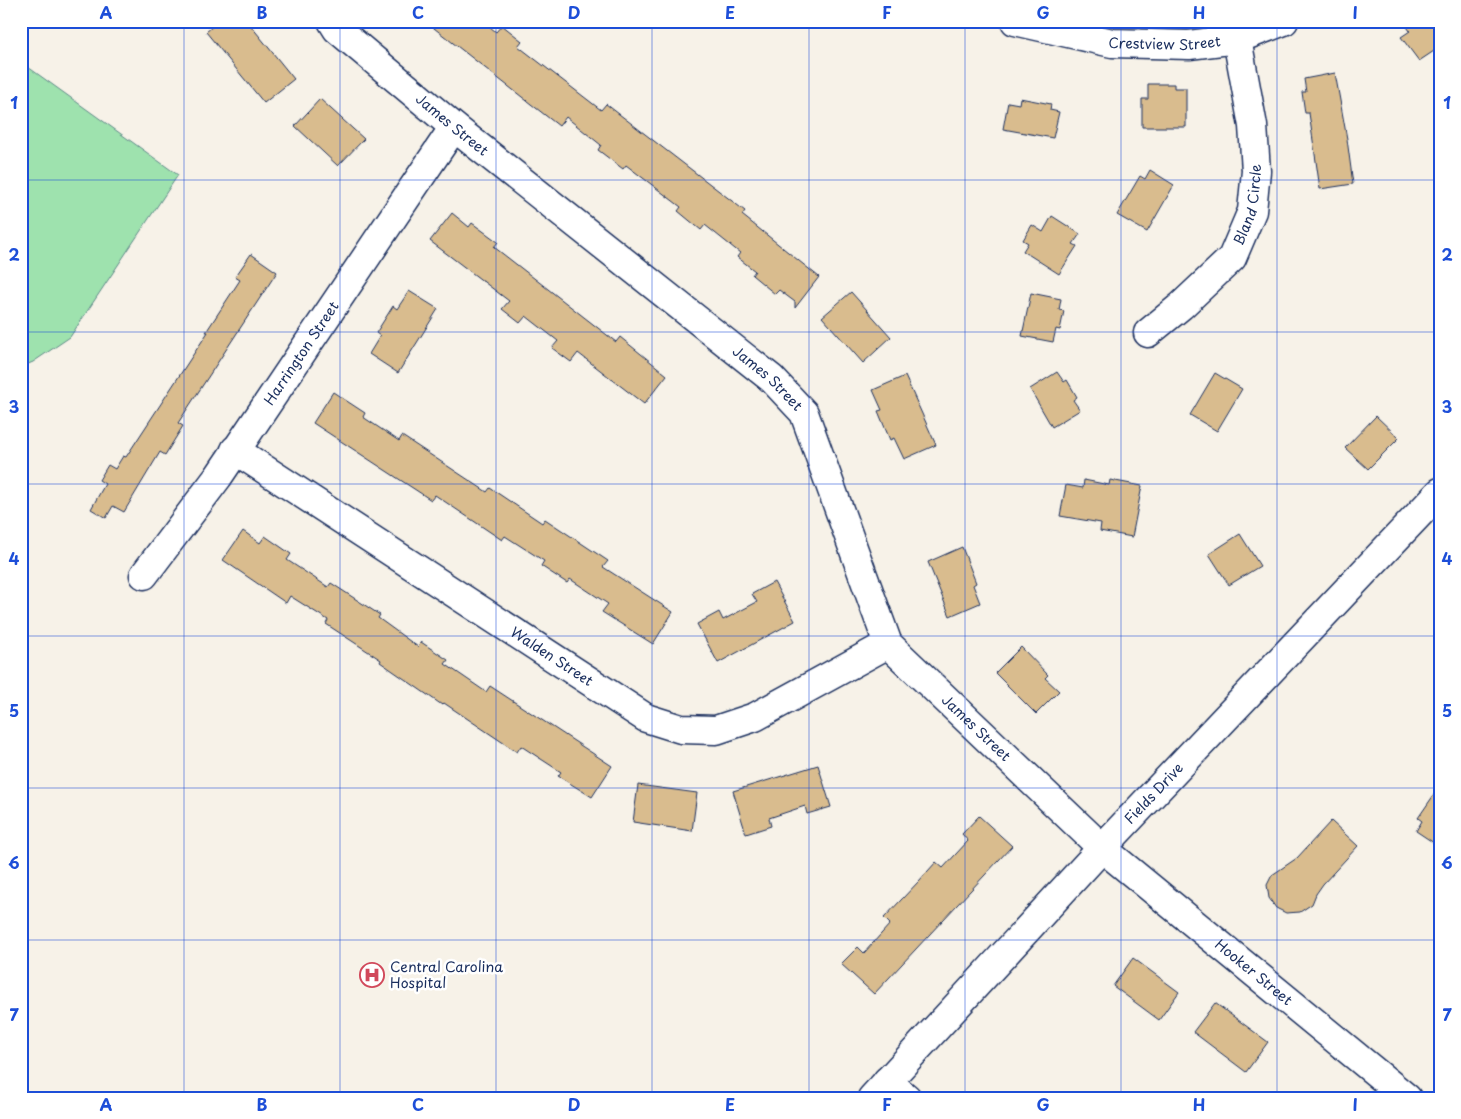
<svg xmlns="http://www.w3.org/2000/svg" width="1461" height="1119" font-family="'Playpen Sans',sans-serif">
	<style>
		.green { fill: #9ee2ae; stroke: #5c8886 }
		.building { fill: #d9bc8e; stroke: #1b2f5e }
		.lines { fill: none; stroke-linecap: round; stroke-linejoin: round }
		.minor-casing { stroke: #1b2f5e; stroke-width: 31 }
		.minor { stroke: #fff; stroke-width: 28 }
		.grid { fill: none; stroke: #1d4ed8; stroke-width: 1; stroke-opacity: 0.55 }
		.labels { text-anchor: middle; stroke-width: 5; stroke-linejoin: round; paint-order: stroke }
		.street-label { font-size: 14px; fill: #1b2f5e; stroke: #fff }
		.poi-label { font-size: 14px; fill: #1b2f5e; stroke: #fff; text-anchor: start }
		.neatline { fill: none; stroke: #1d4ed8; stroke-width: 2 }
		.grid-label { font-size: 16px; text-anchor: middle; font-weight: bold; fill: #1d4ed8 }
	</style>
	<rect width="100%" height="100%" fill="#f7f2e8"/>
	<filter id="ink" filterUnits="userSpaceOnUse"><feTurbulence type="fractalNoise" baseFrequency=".02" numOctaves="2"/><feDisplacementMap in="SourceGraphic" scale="10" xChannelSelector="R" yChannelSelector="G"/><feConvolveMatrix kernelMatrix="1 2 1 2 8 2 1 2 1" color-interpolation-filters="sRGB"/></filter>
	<g filter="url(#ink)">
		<path class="green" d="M 21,62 L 178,175 L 70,337 L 33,362 L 21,367 Z"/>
		<path class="building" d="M 219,21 L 247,21 L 294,79 L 264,103 L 206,32 Z
			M 425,21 L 483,21 L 496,32 L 502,25 L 522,41 L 518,46 L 601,110 L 606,104 L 745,211 L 742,215 L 819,277 L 795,308 L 795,302 L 779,290 L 775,294 L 752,275 L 755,271 L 737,257 L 740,253 L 705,225 L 701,230 L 678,211 L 681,207 L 626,165 L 623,169 L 598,150 L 601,145 L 566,117 L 559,126 Z
			M 1403,21 L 1440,21 L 1440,47 L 1419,61 L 1401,37 L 1410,31 Z
			M 1335,73 L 1347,139 L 1353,184 L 1320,189 L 1309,113 L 1305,113 L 1302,92 L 1306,92 L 1304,79 Z
			M 1148,84 L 1174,84 L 1174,88 L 1186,88 L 1186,127 L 1142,127 L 1142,99 L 1148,99 Z
			M 1020,98 L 1051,104 L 1050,110 L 1059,112 L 1053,138 L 1003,129 L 1008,102 L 1019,104 Z
			M 320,99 L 364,139 L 338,166 L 295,126 Z
			M 1150,170 L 1174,185 L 1147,232 L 1117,215 L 1140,176 L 1145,179 Z
			M 452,213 L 469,227 L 472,223 L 498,242 L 494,247 L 616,342 L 620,337 L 667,375 L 644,404 L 578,353 L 571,362 L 552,348 L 558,341 L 526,316 L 520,323 L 502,309 L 509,301 L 430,241 Z
			M 1052,216 L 1080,234 L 1073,244 L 1077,246 L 1059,274 L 1023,251 L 1028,243 L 1023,240 L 1032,225 L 1043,232 Z
			M 251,254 L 277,272 L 178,423 L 183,426 L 165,455 L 160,452 L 124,512 L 113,506 L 106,518 L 91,509 L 105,484 L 99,480 L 108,465 L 115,469 L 123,456 L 126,457 L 208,332 L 206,332 L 240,280 L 235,277 Z
			M 409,291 L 438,309 L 398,373 L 369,354 L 380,336 L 376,333 L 393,306 L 397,309 Z
			M 851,292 L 891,337 L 863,363 L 822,317 Z
			M 1031,293 L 1061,299 L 1059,310 L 1064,311 L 1060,330 L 1056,329 L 1053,342 L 1022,336 Z
			M 1057,372 L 1064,382 L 1067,380 L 1077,397 L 1073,400 L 1080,410 L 1052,427 L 1030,389 Z
			M 1215,373 L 1242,389 L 1217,431 L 1190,415 Z
			M 905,376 L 936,445 L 904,459 L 894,438 L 890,440 L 878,411 L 882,410 L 873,390 Z
			M 333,392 L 365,413 L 363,417 L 399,441 L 402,436 L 487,492 L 490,488 L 542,523 L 545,519 L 608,561 L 603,567 L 673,612 L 653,644 L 602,612 L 608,604 L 570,579 L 567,583 L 541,566 L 544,561 L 505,536 L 502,540 L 435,495 L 431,500 L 313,423 Z
			M 1376,416 L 1399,438 L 1368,469 L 1345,448 Z
			M 1084,480 L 1109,485 L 1110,480 L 1142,486 L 1132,537 L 1100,531 L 1101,523 L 1060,516 L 1066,485 L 1083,488 Z
			M 243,531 L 260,543 L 265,536 L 291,554 L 287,560 L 328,587 L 331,583 L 380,615 L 378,618 L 418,647 L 421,642 L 448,660 L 445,664 L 486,692 L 490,686 L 612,766 L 592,797 L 558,776 L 561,772 L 521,746 L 517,752 L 444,703 L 442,705 L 380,662 L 381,660 L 326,624 L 328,620 L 290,596 L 286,603 L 223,560 Z
			M 1240,534 L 1260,566 L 1229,585 L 1209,554 Z
			M 962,547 L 976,583 L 973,585 L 980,603 L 950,616 L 928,562 Z
			M 774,582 L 795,621 L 718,663 L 697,624 L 719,612 L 723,620 L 757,602 L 752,594 Z
			M 1021,647 L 1048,675 L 1045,678 L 1059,691 L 1036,714 L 995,673 Z
			M 818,765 L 831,807 L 807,814 L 805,806 L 769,818 L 771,826 L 746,834 L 733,791 Z
			M 638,785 L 697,793 L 692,831 L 633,822 Z
			M 1440,786 L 1440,847 L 1416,831 L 1422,821 L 1418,818 Z
			M 979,816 L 1012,846 L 874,994 L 841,964 L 858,947 L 864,953 L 890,924 L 884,918 L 919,881 L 936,862 L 943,868 L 968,841 L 962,834 Z
			M 1331,821 L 1358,846 L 1323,884 L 1316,894 L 1312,904 L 1300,912 L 1286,913 L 1276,908 L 1269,898 L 1267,885 L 1272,875 L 1297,858 Z
			M 1133,958 L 1179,992 L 1159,1020 L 1113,986 Z
			M 1215,1003 L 1268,1042 L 1246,1072 L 1193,1032 Z"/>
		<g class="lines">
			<defs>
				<g id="minor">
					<path id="s1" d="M 332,21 L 337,29 L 454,127 L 772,379 L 804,413 L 888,644 L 1102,848 L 1407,1098"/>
					<path id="s2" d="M 1015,21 L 1112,43 L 1189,45 L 1237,39 L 1284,21"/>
					<path id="s3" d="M 1148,333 L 1181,306 L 1232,258 L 1252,211 L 1256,171 L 1253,126 L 1237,39"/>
					<path id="s4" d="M 235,450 L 646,718 L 681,729 L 716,730 L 755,717 L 888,644"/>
					<path id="s5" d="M 144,575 L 218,477 L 454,127"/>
					<path d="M 887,1081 L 907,1098"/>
					<path id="s6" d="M 872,1098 L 1102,848 L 1440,492"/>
				</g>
			</defs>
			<use href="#minor" class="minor-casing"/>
			<use href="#minor" class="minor"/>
		</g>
	</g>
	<path class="grid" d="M 184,21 L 184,1098M 340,21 L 340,1098M 496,21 L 496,1098M 652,21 L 652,1098M 809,21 L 809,1098M 965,21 L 965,1098M 1121,21 L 1121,1098M 1277,21 L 1277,1098M 21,180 L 1440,180M 21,332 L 1440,332M 21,484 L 1440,484M 21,636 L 1440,636M 21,788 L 1440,788M 21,940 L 1440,940"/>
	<defs>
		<symbol id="hospital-ring" viewBox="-11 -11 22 22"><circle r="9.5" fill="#fff" stroke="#d1495b" stroke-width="1.5"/><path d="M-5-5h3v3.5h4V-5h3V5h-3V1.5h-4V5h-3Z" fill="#d1495b"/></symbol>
	</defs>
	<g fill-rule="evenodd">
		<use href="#hospital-ring" x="358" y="961" width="28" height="28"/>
	</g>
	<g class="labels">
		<g class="street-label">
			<text dy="5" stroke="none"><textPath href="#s2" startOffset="152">Crestview Street</textPath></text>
			<text dy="5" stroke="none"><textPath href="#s1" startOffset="159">James Street</textPath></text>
			<text dy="5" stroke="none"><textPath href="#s3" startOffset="169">Bland Circle</textPath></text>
			<text dy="5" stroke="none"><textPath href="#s5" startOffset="272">Harrington Street</textPath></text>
			<text dy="5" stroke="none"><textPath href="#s1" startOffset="564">James Street</textPath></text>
			<text dy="5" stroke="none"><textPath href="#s4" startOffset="378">Walden Street</textPath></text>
			<text dy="5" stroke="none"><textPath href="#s1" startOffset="982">James Street</textPath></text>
			<text dy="5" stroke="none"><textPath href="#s6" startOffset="415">Fields Drive</textPath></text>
			<text dy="5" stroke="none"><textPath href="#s1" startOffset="1352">Hooker Street</textPath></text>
		</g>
		<g class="poi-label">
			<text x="390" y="972">Central Carolina<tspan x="390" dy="16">Hospital</tspan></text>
		</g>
	</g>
	<rect width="1461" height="1119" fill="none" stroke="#fff" stroke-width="55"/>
	<rect x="28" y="28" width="1406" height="1064" class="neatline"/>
	<g class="grid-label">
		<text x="106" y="19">A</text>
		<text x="262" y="19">B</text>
		<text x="418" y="19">C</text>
		<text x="574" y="19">D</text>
		<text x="730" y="19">E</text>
		<text x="887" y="19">F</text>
		<text x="1043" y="19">G</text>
		<text x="1199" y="19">H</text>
		<text x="1355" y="19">I</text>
		<text x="14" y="109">1</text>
		<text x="1447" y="109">1</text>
		<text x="14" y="261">2</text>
		<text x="1447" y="261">2</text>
		<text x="14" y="413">3</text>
		<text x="1447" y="413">3</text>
		<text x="14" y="565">4</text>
		<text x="1447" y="565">4</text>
		<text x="14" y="717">5</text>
		<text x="1447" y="717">5</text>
		<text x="14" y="869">6</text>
		<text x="1447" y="869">6</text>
		<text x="14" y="1021">7</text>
		<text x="1447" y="1021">7</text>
		<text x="106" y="1111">A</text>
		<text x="262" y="1111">B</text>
		<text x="418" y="1111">C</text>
		<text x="574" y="1111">D</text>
		<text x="730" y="1111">E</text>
		<text x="887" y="1111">F</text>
		<text x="1043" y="1111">G</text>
		<text x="1199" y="1111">H</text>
		<text x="1355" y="1111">I</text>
	</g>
</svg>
